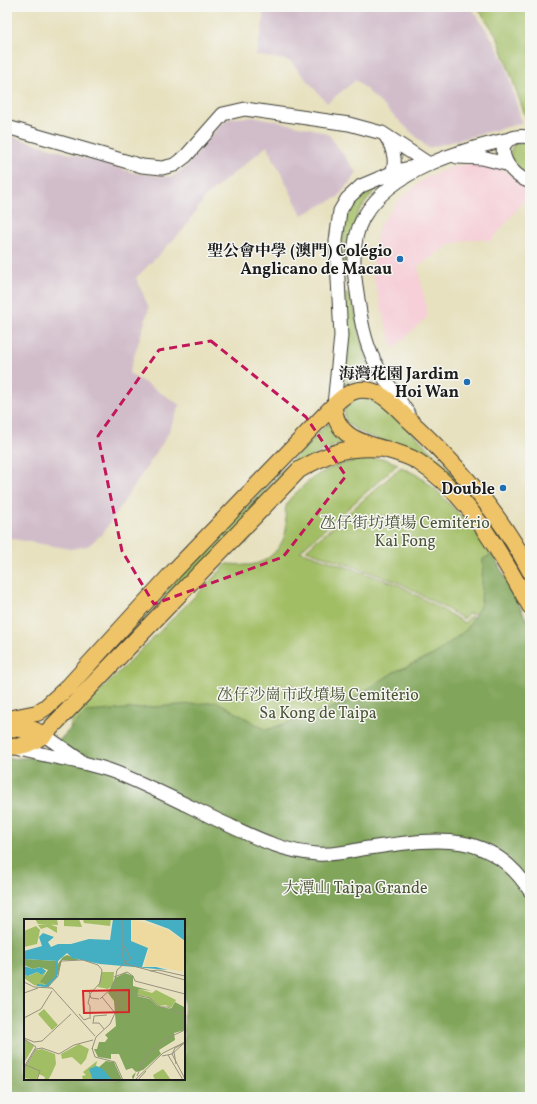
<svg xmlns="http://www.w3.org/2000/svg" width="537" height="1104" font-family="Vollkorn,'Noto Serif SC',serif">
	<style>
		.built { fill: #f6cfd8 }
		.industrial { fill: #d1bdca }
		.green { fill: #a2be65; stroke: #5f6d40 }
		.forest { fill: #81a55a; stroke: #4e603b; fill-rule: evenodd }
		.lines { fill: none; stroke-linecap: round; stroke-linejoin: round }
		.minor-casing { stroke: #3a3a34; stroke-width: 15 }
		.major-casing { stroke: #3a3a34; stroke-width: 18 }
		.minor { stroke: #fff; stroke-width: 13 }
		.major { stroke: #efc469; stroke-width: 16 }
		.marked { fill: none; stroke: #c2185b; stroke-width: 3; stroke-dasharray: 8 5; stroke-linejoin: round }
		.poi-dot { fill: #1f6fb2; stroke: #f6f6f2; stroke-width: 1.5 }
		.labels { text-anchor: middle; stroke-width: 3; stroke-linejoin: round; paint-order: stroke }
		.poi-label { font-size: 16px; font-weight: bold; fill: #1c1c1c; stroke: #f6f6f2; text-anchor: end }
		.park-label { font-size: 16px; fill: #4b5536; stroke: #f6f6f2 }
		.inset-river { fill: none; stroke: #44afc2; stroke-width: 2 }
		.inset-road { fill: none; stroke: #96927e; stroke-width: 1 }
		.view { fill: #d62828; fill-opacity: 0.15; stroke: #d62828; stroke-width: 2 }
		.inset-edge { fill: none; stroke: #1c1c1c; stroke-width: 2 }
	</style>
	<rect width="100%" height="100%" fill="#f6f6f2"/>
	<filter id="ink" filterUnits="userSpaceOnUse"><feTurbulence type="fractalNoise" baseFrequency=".025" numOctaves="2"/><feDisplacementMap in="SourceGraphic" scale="8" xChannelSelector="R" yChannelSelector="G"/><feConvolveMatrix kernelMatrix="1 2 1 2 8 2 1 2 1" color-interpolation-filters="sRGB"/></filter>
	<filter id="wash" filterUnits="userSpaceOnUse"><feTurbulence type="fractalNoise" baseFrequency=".012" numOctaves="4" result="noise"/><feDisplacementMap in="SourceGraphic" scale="16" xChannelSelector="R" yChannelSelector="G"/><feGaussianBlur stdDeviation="0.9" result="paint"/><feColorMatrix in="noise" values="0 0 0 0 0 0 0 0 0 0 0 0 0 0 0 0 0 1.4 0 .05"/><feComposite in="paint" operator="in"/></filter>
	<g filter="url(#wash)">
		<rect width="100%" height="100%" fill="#e7e1bf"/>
		<path class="built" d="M 472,163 L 502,168 L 514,178 L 529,195 L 491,241 L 473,239 L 451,244 L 418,266 L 428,316 L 393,349 L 373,277 L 374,253 L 379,226 L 400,199 L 425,178 L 452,167 Z"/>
		<path class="industrial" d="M 263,7 L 471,7 L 493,40 L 505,63 L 522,123 L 428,148 L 356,80 L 327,103 L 290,61 L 256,55 L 263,23 Z
			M 258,117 L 317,130 L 329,135 L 357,173 L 338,197 L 302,215 L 267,146 L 206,196 L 183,230 L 136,278 L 149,308 L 129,373 L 180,405 L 166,438 L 103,533 L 88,546 L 71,549 L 7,538 L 7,135 L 135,173 L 172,177 L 187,166 L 218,127 L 230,118 Z"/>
		<path class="green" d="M 477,7 L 530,7 L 530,118 L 526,118 L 497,36 Z
			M 530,143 L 530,175 C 517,171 503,155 515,144 Z
			M 377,187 L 359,211 L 355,223 L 349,270 L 346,271 L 343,270 C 343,234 338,203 377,187 Z
			M 351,293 L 362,345 L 376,383 L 357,380 L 343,384 L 349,347 L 345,294 Z
			M 369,397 L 380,402 C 430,450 484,498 517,559 C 523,571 530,580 530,593 L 415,452 C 391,441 366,440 346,422 C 341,402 351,398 369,397 Z
			M 327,424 L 329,424 L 343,439 L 342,443 L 319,452 L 39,730 L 37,726 L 44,716 Z
			M 371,458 L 385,459 L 398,464 L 300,551 L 399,585 L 465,623 L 469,617 L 486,617 L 530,871 L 68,737 L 72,719 L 227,564 C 234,564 241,565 248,565 C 267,564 283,548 286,530 C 287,523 284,513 286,506 C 288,499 295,494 300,489 C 320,469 343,462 371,458 Z
			M 401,467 L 417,475 L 435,489 L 483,539 L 492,558 L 484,614 L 468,614 L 464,619 L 400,583 L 306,550 Z
			M 270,506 L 270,516 L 247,543 L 234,547 Z"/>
		<path class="forest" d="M 493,554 L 530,626 L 530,1097 L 7,1097 L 7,759 L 39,757 L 52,748 L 86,712 L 218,702 L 266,730 L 346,703 L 394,672 L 435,654 L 467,629 L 481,604 L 483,559 ZM 25,920 L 184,920 L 184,1079 L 25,1079 Z"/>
	</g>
	<g filter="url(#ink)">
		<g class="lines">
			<defs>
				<path id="minor" d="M 7,127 L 142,166 L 162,168 L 174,165 L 186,156 L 223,114 L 245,109 L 349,124 L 382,133 L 429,164
					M 385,135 C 393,147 399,165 389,177
					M 530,137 C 489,131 500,171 530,182
					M 457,157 L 482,158 L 506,164
					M 334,405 L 341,336 L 336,241 L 340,211 L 347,199 L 361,186 L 394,172 L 417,166
					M 408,413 C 397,396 384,380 375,362 C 364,342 360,315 357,292 C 353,269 351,240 363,218 C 391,169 463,149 514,138
					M 44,735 L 80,760
					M 14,747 C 48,758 84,760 117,773 C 154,788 190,807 226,824 C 256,838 284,852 317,854 C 332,855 348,852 362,849 C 428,840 488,825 530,891"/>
				<path id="major" d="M 334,405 C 334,449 389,444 417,461 C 470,495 500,553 530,606
					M 7,719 L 37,713 L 46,707 L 68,687 L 174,571 L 334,405 C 346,393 359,385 377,393 C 388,398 398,409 407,418 C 455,462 500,513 530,571
					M 7,728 L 34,730 L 44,735
					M 7,747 C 22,748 33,743 44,735 L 299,470 C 332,451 348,446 386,449"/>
			</defs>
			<use href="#minor" class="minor-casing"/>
			<use href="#major" class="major-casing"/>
			<use href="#minor" class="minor"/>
			<use href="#major" class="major"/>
		</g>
	</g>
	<path class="marked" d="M 211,341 L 306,417 L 346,476 L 283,557 L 154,604 L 122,551 L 98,436 L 159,350 Z"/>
	<g class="poi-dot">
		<circle cx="400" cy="259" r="4"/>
		<circle cx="467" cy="382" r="4"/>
		<circle cx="503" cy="488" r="4"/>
	</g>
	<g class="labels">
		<g class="poi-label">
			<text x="392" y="256">聖公會中學 (澳門) Colégio<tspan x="392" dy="18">Anglicano de Macau</tspan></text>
			<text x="459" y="379">海灣花園 Jardim<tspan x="459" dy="18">Hoi Wan</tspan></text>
			<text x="495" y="494">Double</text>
		</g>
		<g class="park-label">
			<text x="405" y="528">氹仔街坊墳場 Cemitério<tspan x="405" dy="18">Kai Fong</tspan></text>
			<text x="318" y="700">氹仔沙崗市政墳場 Cemitério<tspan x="318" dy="18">Sa Kong de Taipa</tspan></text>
			<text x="355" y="893">大潭山 Taipa Grande</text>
		</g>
	</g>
	<g transform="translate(24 919)">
		<rect width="161" height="161" fill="#e7e1bf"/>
		<path d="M 11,0 L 33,0 L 34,6 L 14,5 ZM 40,0 L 55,0 L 58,8 L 40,7 ZM 59,0 L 87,0 L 86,7 L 60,4 ZM 25,5 L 33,8 L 33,14 L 23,8 L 17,10 L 14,6 ZM 12,7 L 16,11 L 13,25 L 0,28 L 0,12 ZM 23,50 L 17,63 L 22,67 L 10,66 L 0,59 L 0,55 L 5,57 L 13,53 L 18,56 ZM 78,53 L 90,53 L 89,66 L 84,70 L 74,68 ZM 115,70 L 128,74 L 132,71 L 152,81 L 147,89 L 142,86 L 135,87 L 124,78 L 113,76 ZM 20,90 L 34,106 L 28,111 L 14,95 ZM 0,120 L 10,127 L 0,144 ZM 55,125 L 65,130 L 62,140 L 57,146 L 48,138 L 38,140 L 37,135 ZM 18,130 L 31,135 L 32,145 L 27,156 L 24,161 L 20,161 L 21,158 L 15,155 L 12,161 L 0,159 L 0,151 L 12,131 ZM 73,142 L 72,147 L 79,149 L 88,161 L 59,161 L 58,157 L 62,156 L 59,153 ZM 139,150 L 140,151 L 147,161 L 131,161 L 129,156 Z" fill="#a2be65"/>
		<path d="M 43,36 L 55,41 L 38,41 L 34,55 L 24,68 L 10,66 L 22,66 L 16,63 L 24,51 L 16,48 L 9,50 L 0,46 L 0,40 L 33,42 L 33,46 L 39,38 ZM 101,54 L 109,57 L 109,67 L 128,72 L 115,70 L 113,77 L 126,80 L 134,87 L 147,90 L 151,83 L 160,88 L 161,92 L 161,111 L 150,114 L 151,121 L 135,131 L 137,135 L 119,151 L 112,153 L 109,161 L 108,157 L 112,153 L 108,149 L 102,151 L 95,135 L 87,135 L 87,140 L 74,138 L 70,130 L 73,130 L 75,123 L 81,123 L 84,119 L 81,116 L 92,107 L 90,82 L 84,74 L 91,59 ZM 82,142 L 90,143 L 98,161 L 88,161 L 75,148 Z" fill="#81a55a"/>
		<path d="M 108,0 L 144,11 L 161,23 L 159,53 L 132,47 L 120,48 L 125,29 L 110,25 L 107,21 Z" fill="#eeda9e"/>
		<path d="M 89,0 L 107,0 L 107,22 L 124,29 L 118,48 L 132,48 L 144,51 L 76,45 L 48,39 L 43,34 L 34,42 L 0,40 L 0,32 L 18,27 L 15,18 L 19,14 L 30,18 L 24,23 L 27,28 L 34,25 L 47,25 L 65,20 L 86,21 ZM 118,0 L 161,0 L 161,22 L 145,10 ZM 0,47 L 9,50 L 17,48 L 22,52 L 18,56 L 13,53 L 4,57 L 0,55 ZM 72,147 L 79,150 L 88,161 L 69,161 L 65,150 Z" fill="#44afc2"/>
		<path class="inset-river" d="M 13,66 L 22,67 L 32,58 L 33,42"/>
		<path class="inset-road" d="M 98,0 L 98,36 L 102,45 L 161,61M 126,52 L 134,51 L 161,57M 90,58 L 103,53 L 109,57 L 111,62 L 161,75M 0,63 L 10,68 L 28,69 L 71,117M 24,68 L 34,57 L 37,42 L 59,41 L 74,46 L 78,51 L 76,64 L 66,75M 68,71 L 65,72 L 67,79 L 75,80M 0,74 L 14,69M 76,80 L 90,67 L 93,51 L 107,39 L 100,27M 91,93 L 95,73 L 102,69 L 112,76 L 126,79 L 136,88 L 144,88 L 152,93 L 161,95M 55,95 L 60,101 L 65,99M 0,99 L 17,90 L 28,72M 66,100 L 66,87 L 64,84 L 66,76M 70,104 L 75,104 L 80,110M 69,105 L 70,97 L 83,96M 0,119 L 10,123 L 18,122 L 47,95M 0,120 L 12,128 L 0,148M 161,124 L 151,129 L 148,135 L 161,160M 68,129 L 71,138 L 91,143 L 99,161M 68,130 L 72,118 L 86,105 L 91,94 L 78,78M 150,133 L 152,145M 144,136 L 159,161M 138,137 L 148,135 L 159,125M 2,146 L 16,152 L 13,161M 0,150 L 12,130 L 18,129 L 35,135 L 50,126 L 69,121M 113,157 L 122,137 L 141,120 L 161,111M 111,161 L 139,134 L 161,123M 114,161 L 122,152"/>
		<path class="view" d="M 105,71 L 105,93 L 60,94 L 59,72 Z"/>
		<rect width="161" height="161" class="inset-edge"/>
	</g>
	<rect width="537" height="1104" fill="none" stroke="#f6f6f2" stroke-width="24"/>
</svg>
